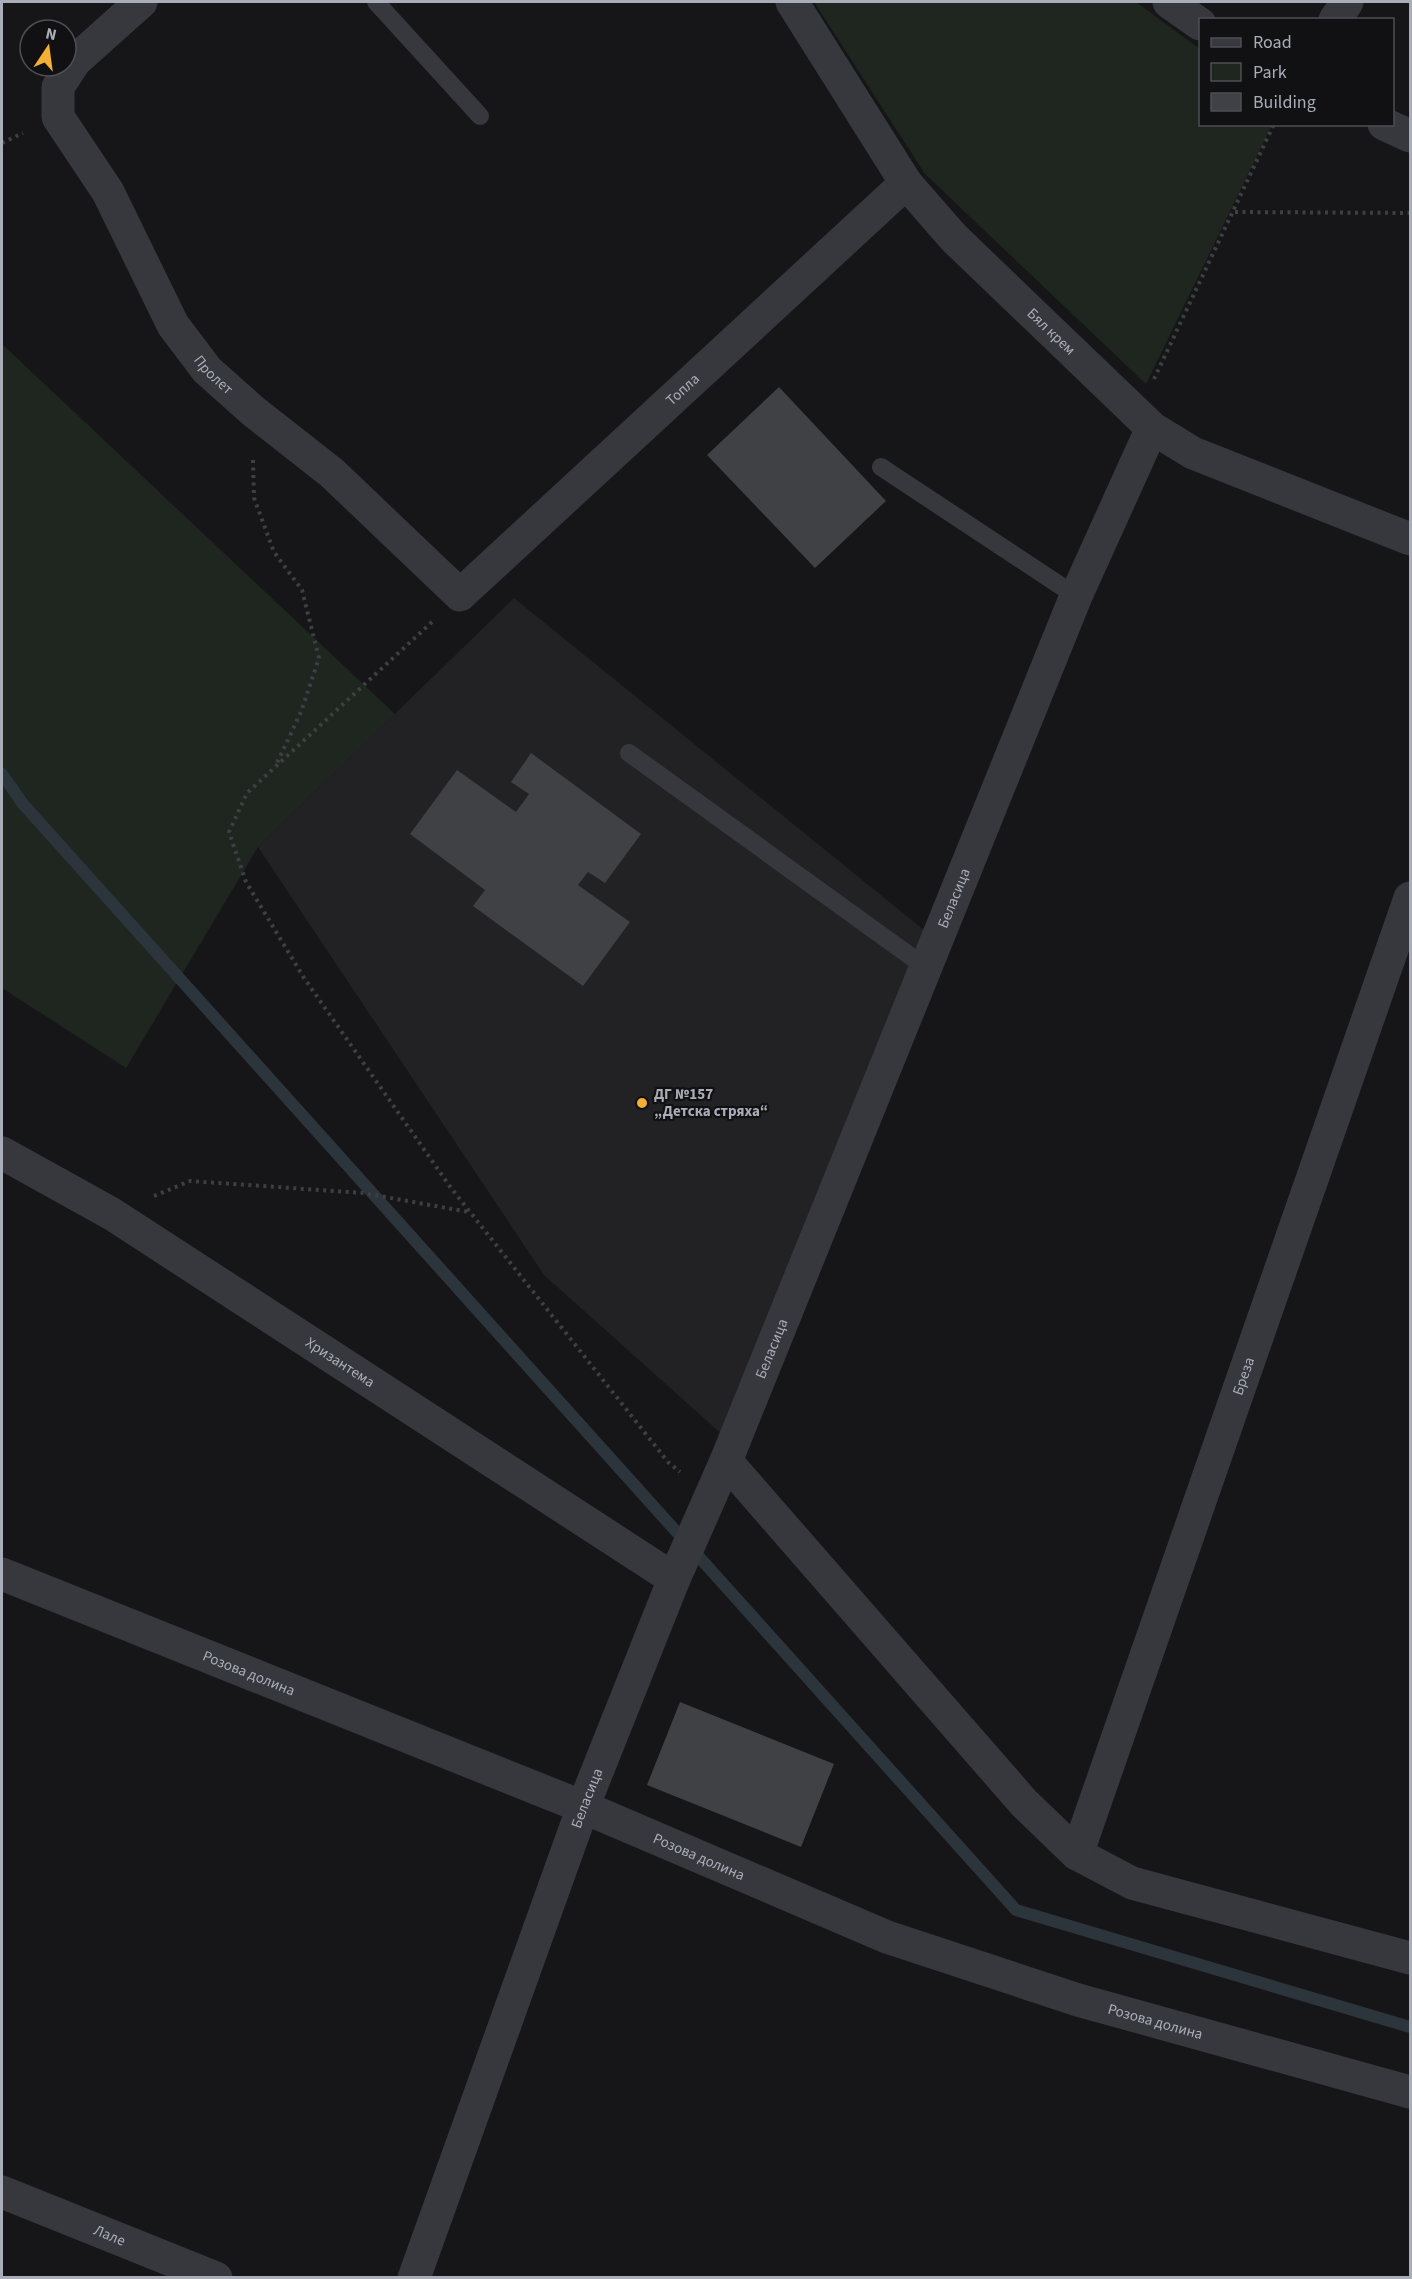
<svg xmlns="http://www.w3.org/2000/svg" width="1412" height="2279" font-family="'Source Sans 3',sans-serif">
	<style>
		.built { fill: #222225 }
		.green { fill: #1e261f }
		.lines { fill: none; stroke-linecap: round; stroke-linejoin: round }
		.stream { stroke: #2c353c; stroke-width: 12 }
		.building { fill: #404145 }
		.path { stroke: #3d3f44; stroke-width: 4; stroke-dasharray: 3 4.5; stroke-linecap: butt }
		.service { stroke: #37383d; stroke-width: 18 }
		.minor { stroke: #37383d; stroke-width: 33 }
		.poi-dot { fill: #f2b134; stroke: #111113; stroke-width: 2 }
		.labels { text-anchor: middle; stroke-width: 4.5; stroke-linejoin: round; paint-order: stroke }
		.street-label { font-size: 15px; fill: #a8adb8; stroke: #111113 }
		.poi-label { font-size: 15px; font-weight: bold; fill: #a8adb8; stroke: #111113; text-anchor: start }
	</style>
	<rect width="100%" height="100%" fill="#161618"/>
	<path class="built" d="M 514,598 L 924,930 L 725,1437 L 544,1275 L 258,847 Z"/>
	<path class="green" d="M 814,2 L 1136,2 L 1200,49 L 1200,124 L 1272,125 L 1146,384 L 925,174 Z
		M 2,344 L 395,714 L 258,847 L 126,1068 L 2,988 Z"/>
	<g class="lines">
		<path class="stream" d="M 2,774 L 23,804 L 1016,1910 L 1410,2027"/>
	</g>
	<path class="building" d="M 779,387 L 886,501 L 815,568 L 707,455 Z
		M 531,753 L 641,834 L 605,883 L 588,872 L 578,885 L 630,922 L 583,986 L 473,906 L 485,890 L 410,834 L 457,770 L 516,812 L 529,794 L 511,782 Z
		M 680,1702 L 834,1764 L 801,1847 L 647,1785 Z"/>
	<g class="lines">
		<path class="path" d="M 2,143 L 23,133
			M 1235,212 L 1410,213
			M 1154,379 L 1274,124
			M 253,460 L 254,498 L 274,552 L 302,590 L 319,658 L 301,712 L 276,765
			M 432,622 L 247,793 L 229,832 L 246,882 L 304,978 L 451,1188 L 668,1462 L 680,1472
			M 154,1196 L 190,1181 L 363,1193 L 469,1212"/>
		<path class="service" d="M 376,2 L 480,116
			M 881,467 L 1076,596
			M 629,753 L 924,966"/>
		<g class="minor">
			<path id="s1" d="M 141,2 L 75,61 L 58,87 L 58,117 L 108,192 L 173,325 L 207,370 L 253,411 L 332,473 L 460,595 L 906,183"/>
			<path id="s2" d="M 792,2 L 906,183 L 954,238 L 1152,428 L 1193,453 L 1410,539"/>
			<path d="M 1169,2 L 1200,24"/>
			<path d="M 1335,20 L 1347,2"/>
			<path d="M 1384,124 L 1410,136"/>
			<path id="s3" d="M 2,1153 L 112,1214 L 674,1579"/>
			<path d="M 726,1461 L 1024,1803 L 1077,1854 L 1132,1883 L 1410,1958"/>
			<path id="s4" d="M 2,1574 L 583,1807 L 887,1937 L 1078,2000 L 1410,2092"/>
			<path id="s5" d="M 1077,1854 L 1410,898"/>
			<path id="s6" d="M 2,2192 L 216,2278"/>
			<path id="s7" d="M 414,2278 L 583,1807 L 674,1579 L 726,1461 L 1076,596 L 1152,428"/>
		</g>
	</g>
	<circle class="poi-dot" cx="642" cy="1103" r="6"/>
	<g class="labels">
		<g class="street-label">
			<text dy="5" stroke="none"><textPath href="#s2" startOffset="422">Бял крем</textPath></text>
			<text dy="5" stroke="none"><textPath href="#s1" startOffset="452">Пролет</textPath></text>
			<text dy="5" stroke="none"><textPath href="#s1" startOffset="1086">Топла</textPath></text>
			<text dy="5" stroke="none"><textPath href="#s7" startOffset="1482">Беласица</textPath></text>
			<text dy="5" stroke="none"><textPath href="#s7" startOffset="996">Беласица</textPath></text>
			<text dy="5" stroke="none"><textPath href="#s3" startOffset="398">Хризантема</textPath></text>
			<text dy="5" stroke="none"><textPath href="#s5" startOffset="506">Бреза</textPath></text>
			<text dy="5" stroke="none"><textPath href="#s4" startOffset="266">Розова долина</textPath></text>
			<text dy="5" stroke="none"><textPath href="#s7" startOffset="510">Беласица</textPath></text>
			<text dy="5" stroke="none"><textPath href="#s4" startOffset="752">Розова долина</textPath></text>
			<text dy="5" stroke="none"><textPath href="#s4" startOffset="1238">Розова долина</textPath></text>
			<text dy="5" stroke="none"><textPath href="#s6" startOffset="116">Лале</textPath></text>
		</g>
		<g class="poi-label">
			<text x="654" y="1099">ДГ №157<tspan x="654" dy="17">„Детска стряха“</tspan></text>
		</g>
	</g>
	<rect width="1412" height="2279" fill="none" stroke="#a8adb8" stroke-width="6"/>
	<rect x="1199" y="18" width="195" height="108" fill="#111113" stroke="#4d4f55" stroke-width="1.5"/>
	<rect x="1211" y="38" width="30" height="9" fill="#37383d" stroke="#4d4f55" stroke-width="1.5"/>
	<text x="1253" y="48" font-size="18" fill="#a8adb8">Road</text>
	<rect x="1211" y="63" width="30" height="18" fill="#1e261f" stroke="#4d4f55" stroke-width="1.5"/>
	<text x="1253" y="78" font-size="18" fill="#a8adb8">Park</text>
	<rect x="1211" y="93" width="30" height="18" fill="#404145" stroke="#4d4f55" stroke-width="1.5"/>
	<text x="1253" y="108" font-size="18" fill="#a8adb8">Building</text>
	<g transform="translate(48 48) rotate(13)"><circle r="28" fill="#111113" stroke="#4d4f55" stroke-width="1.5"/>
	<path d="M0-4.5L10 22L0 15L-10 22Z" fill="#f2b134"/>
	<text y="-9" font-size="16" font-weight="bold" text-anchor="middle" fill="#a8adb8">N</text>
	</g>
</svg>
